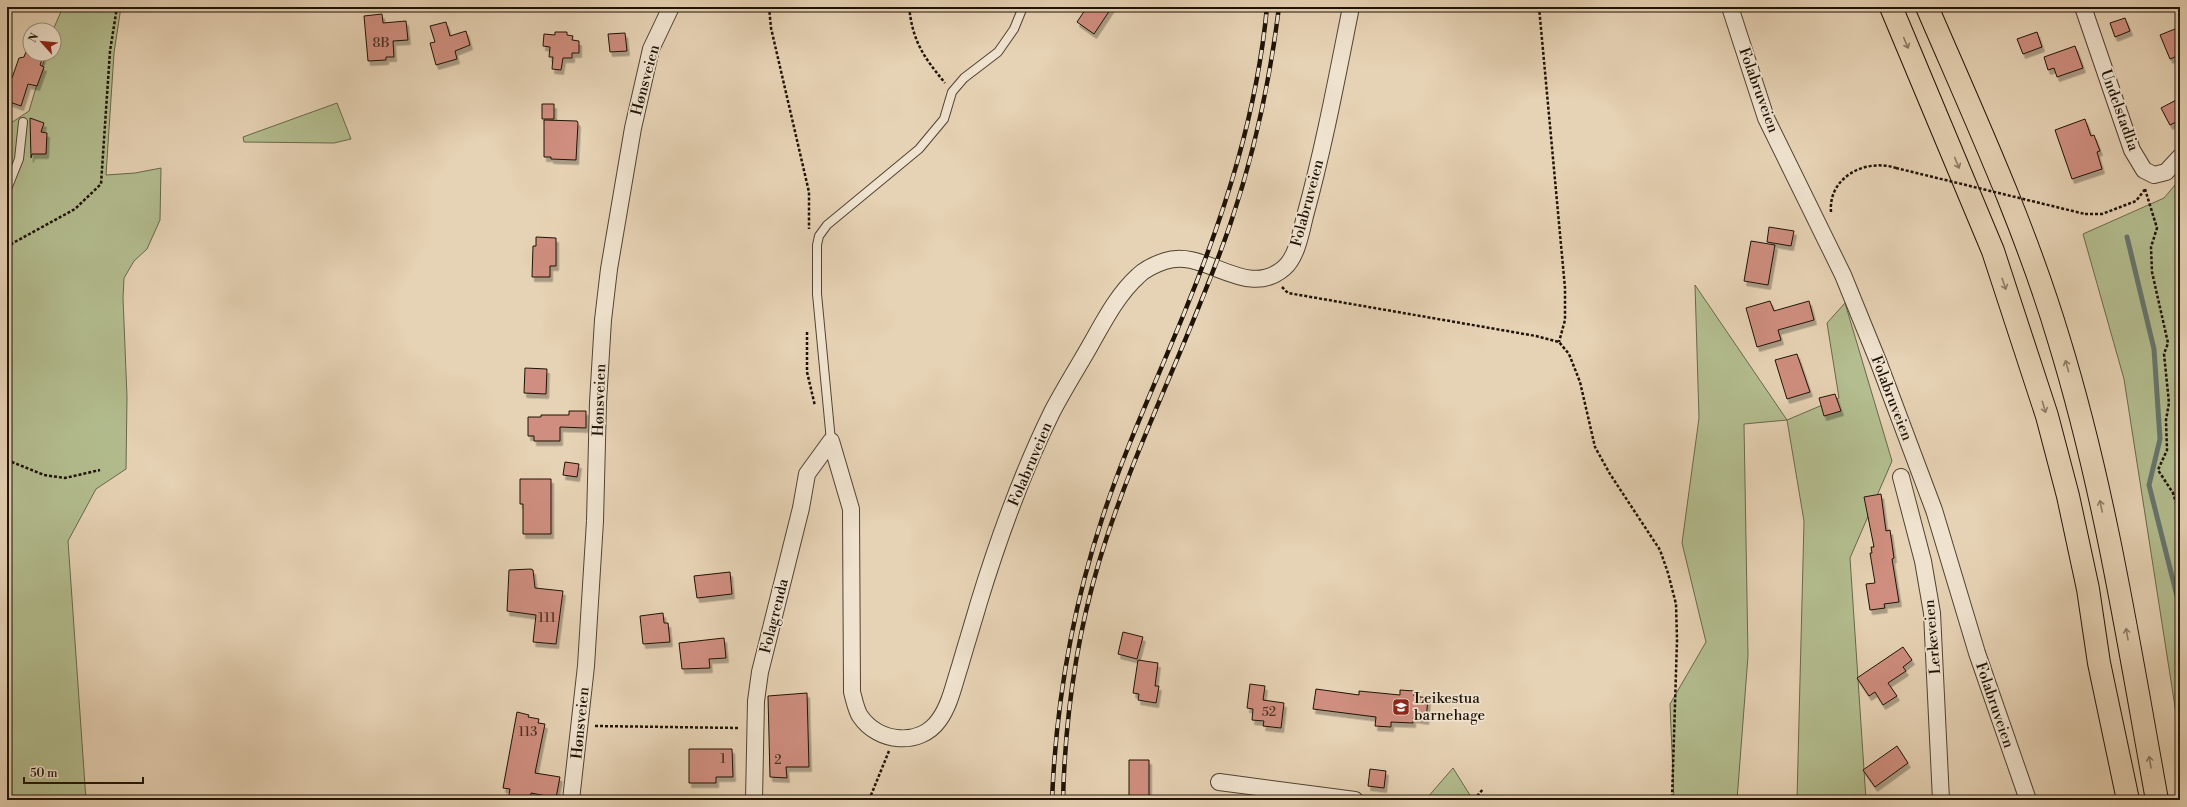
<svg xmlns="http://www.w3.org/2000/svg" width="2187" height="807" font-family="'Libre Bodoni',serif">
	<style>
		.green { fill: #b3bd8f; stroke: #69684a }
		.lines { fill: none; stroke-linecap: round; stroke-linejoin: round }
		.stream { stroke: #66756d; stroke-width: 5 }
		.building { fill: #cf8e7f; stroke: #1f1306; filter: url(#shadow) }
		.service-casing { stroke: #514332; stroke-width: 10 }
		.minor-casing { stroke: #514332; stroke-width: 18 }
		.motorway-casing { stroke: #1f1306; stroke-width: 24 }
		.path { stroke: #1f1306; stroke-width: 2.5; stroke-dasharray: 3 2; stroke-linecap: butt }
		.service { stroke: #efe2ce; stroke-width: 8 }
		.minor { stroke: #efe2ce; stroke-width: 16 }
		.motorway { stroke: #e6d2b4; stroke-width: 22 }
		.rail-casing { stroke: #1f1306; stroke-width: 4.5 }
		.rail { stroke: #efe2ce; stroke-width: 3; stroke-dasharray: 9; stroke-linecap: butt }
		.path-bridge { stroke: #1f1306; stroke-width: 2.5; stroke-dasharray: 3 2; stroke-linecap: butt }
		.oneway { stroke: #8c7c66 }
		.labels { text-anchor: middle; stroke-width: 3.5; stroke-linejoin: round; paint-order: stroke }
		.number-label { font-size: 13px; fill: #4b3224 }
		.street-label { font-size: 15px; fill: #1f1306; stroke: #efe2ce }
		.poi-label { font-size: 15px; fill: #1f1306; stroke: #efe2ce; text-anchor: start }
	</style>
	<defs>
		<filter id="shadow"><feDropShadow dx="2.5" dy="4.5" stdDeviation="0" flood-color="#0004"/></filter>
	</defs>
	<rect width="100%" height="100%" fill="#e6d2b4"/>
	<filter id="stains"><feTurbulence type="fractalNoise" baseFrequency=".005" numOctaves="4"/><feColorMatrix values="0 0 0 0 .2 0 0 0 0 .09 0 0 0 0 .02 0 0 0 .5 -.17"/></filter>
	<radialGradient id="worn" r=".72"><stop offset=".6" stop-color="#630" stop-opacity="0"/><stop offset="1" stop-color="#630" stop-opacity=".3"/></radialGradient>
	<path class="green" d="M 63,7 L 121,7 L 114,53 L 106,175 L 135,173 L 161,168 L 160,220 L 147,249 L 134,261 L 124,278 L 123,298 L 127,397 L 126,469 L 96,489 L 68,541 L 86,800 L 7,800 L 7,118 L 11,123 L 29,111 L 46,54 L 54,54 L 53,30 Z
		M 337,103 L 351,139 L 334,143 L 244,142 L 243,137 Z
		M 2180,179 L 2180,739 L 2124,379 L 2083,234 L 2164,198 Z
		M 1695,285 L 1787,420 L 1839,398 L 1827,323 L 1845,303 L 1892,461 L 1850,558 L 1866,800 L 1797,800 L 1804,521 L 1787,420 L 1744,424 L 1748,656 L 1737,800 L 1674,800 L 1670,704 L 1706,642 L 1682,543 L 1699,418 Z
		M 1453,768 L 1473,800 L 1429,800 L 1427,798 Z"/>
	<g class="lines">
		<path class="stream" d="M 2127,237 L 2154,349 L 2160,439 L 2149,485 L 2180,608"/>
	</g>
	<path class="building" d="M 1087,7 L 1112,7 L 1094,34 L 1077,22 Z
		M 382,14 L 383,23 L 406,21 L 408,40 L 393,41 L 394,57 L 386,57 L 386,60 L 368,61 L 364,16 Z
		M 2125,18 L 2130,31 L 2115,37 L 2110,23 Z
		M 446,22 L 450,36 L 466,31 L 470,45 L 455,51 L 457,59 L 436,65 L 430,43 L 435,42 L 430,26 Z
		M 2180,27 L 2180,55 L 2170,59 L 2160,35 Z
		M 555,32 L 567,32 L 567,35 L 573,36 L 572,40 L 579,41 L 579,53 L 572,53 L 572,58 L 563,58 L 561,70 L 552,69 L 553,57 L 549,57 L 550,47 L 543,46 L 544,34 L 555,35 Z
		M 2037,32 L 2042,47 L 2023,54 L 2017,39 Z
		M 625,33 L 627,51 L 610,52 L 608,34 Z
		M 2075,46 L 2083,68 L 2057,77 L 2054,68 L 2048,70 L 2044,57 Z
		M 27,49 L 30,51 L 30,54 L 44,55 L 40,65 L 44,67 L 37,86 L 28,84 L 21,106 L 7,101 L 7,76 L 12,78 L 19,58 L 24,57 Z
		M 2180,98 L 2180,120 L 2170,125 L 2161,108 Z
		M 542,104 L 554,104 L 554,119 L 542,119 Z
		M 30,118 L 44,123 L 41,132 L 47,133 L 46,154 L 32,154 L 31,158 Z
		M 2085,119 L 2091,136 L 2094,135 L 2100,151 L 2097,152 L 2102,169 L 2072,179 L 2055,130 Z
		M 544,120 L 577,121 L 578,123 L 576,160 L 551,159 L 551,157 L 544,157 Z
		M 1769,227 L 1794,231 L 1791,246 L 1767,242 Z
		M 536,237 L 556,238 L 556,266 L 550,266 L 550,277 L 532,277 L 533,246 L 536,246 Z
		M 1751,241 L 1775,245 L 1768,285 L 1744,281 Z
		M 1770,301 L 1774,311 L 1809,301 L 1814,320 L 1778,330 L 1781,340 L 1757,347 L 1746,308 Z
		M 1797,354 L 1810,392 L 1787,399 L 1775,360 Z
		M 525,368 L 547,369 L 546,394 L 524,393 Z
		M 1835,394 L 1841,411 L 1824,416 L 1819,398 Z
		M 569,411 L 586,411 L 586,428 L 560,427 L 560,441 L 534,441 L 534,436 L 528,436 L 528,417 L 541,417 L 541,415 L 569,415 Z
		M 565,462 L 579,464 L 577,477 L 563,475 Z
		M 520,479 L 551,479 L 551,534 L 523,534 L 523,504 L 520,504 Z
		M 1881,494 L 1886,531 L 1890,530 L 1894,558 L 1892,559 L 1899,602 L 1884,604 L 1885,608 L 1870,610 L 1866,584 L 1875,583 L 1870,553 L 1872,553 L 1871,547 L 1874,547 L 1864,497 Z
		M 531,569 L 533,570 L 535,588 L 563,591 L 556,644 L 533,642 L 536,615 L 507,611 L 509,570 Z
		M 730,572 L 732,594 L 697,598 L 694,576 Z
		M 663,613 L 664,623 L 668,623 L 670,642 L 643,644 L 640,616 Z
		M 1123,632 L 1143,637 L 1137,659 L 1118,654 Z
		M 724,638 L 726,658 L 709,659 L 710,668 L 682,669 L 679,643 Z
		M 1903,647 L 1912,660 L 1903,667 L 1906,671 L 1888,683 L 1897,696 L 1883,705 L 1875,692 L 1869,696 L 1857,678 Z
		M 1138,660 L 1158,663 L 1155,686 L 1159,686 L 1156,703 L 1138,700 L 1139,694 L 1133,693 Z
		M 1250,684 L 1265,686 L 1263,700 L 1284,703 L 1281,728 L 1263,726 L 1264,721 L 1252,720 L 1253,709 L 1247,708 Z
		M 1316,689 L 1359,695 L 1359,691 L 1400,695 L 1400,690 L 1414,691 L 1414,696 L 1428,698 L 1426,720 L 1413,718 L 1413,723 L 1391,722 L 1391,727 L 1375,726 L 1376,717 L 1313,709 Z
		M 807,693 L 809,767 L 786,767 L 787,778 L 770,777 L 768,696 Z
		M 517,712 L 529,715 L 528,717 L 539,719 L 538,723 L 545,724 L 535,773 L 560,777 L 556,798 L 531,793 L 530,800 L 508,800 L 510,789 L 503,788 Z
		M 1897,746 L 1908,763 L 1875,787 L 1863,770 Z
		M 689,749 L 732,749 L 733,777 L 716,777 L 716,783 L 689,783 Z
		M 1129,760 L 1149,760 L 1149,800 L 1129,800 Z
		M 1370,769 L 1386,771 L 1384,788 L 1368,786 Z"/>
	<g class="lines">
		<defs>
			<path id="service" d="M 7,189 L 19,159 L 23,122
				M 831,441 L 817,294 L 817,245 L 819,236 L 827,225 L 919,149 L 944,119 L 952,92 L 964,78 L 998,52 L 1014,29 L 1023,7"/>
			<path id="minor" d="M 1730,7 L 1766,118 L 1843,275 L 1878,361 L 1934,510 L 1977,653 L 2028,800
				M 2083,7 L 2132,150 L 2144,170 L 2154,175 L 2166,172 L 2180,157
				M 831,441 L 851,509 L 852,692 C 854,699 856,710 860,716 C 878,743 920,747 939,720 C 950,705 954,684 960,666 C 966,645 973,623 979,602 C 999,537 1022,473 1052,412 C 1064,389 1078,367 1091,344 C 1104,321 1118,294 1138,276 C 1145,269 1156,264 1165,261 C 1204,247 1246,301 1284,268 C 1297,257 1301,232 1305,216 C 1324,147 1337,77 1351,7
				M 1901,477 L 1923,561 L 1932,613 L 1941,800
				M 1219,782 L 1355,800
				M 571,800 L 586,666 L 595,521 L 598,402 L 603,320 L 609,269 L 633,128 L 651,49 L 671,7
				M 754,800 L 756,701 L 760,672 L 801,508 L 807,474 L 831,441"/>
			<path id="motorway" d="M 1891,7 L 1993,251 L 2047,416 L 2068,496 L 2088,589 L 2099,663 L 2128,800
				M 1927,7 C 1974,116 2025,226 2059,340 C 2105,490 2129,646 2157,800"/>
		</defs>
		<use href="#service" class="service-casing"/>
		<use href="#minor" class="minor-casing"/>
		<use href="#motorway" class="motorway-casing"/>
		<path class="path" d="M 769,7 L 771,28 L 809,192 L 809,229
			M 909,7 C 913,42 923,56 945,83
			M 1539,7 L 1565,288 L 1565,320 L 1559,342
			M 2145,189 L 2157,228 L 2151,247 L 2152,272 L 2168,343 L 2164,354 L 2169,403 L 2166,420 L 2167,450 L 2158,470 L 2173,493 L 2180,515
			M 1831,212 C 1828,177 1866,158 1896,168
			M 2085,214 L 2102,214 L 2136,201 L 2146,188
			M 7,248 L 13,243 L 75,209 L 101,184 L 110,51 L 117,7
			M 1282,287 L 1288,293 L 1536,336 L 1559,342 L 1569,354 L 1580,382 L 1595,447 L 1610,474 L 1660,550 L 1668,573 L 1676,604 L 1677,640 L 1672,800
			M 807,332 L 807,372 L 815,406
			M 7,460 L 44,475 L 65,478 L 100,470
			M 595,726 L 740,728
			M 869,800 L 889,751
			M 1474,800 L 1483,789"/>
		<use href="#service" class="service"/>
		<use href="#minor" class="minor"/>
		<use href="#motorway" class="motorway"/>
		<defs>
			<path id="rail" d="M 1052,800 C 1056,704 1072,610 1102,519 C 1125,448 1157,380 1185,311 C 1225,213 1257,113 1267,7
				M 1063,800 C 1065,720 1076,639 1099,562 C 1134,445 1192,337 1231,222 C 1255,151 1270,80 1279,7"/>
		</defs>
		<use href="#rail" class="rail-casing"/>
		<use href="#rail" class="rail"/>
		<path class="path-bridge" d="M 1896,168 L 2085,214"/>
	</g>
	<defs><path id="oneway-shaft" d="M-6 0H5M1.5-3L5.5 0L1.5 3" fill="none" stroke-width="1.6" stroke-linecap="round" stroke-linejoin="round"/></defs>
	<g class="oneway">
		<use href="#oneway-shaft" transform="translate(1906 43) rotate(67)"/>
		<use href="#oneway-shaft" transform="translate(1957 163) rotate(68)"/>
		<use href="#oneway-shaft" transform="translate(2004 284) rotate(71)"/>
		<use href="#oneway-shaft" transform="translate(2067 366) rotate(-106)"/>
		<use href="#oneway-shaft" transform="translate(2044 407) rotate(73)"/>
		<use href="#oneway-shaft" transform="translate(2101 506) rotate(-102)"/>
		<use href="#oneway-shaft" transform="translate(2127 634) rotate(-100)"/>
		<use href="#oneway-shaft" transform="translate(2150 762) rotate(-100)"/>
	</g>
	<defs>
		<symbol id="school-square" viewBox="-11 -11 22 22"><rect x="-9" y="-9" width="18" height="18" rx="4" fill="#8f2418" stroke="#efe2ce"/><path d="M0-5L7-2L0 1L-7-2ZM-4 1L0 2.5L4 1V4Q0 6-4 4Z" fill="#fff"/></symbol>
	</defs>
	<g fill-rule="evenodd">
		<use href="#school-square" x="1391" y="697" width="20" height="20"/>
	</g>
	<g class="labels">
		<g class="number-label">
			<text x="381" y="47">8B</text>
			<text x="547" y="622">111</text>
			<text x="1269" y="716">52</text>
			<text x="528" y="736">113</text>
			<text x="723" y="763">1</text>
			<text x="778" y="764">2</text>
		</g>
		<g class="street-label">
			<text transform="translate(645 80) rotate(-75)" y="5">Hønsveien</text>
			<text transform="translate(1759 90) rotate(70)" y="5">Folabruveien</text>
			<text transform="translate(2120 110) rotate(70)" y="5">Undelstadlia</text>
			<text transform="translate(1307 203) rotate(-75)" y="5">Folabruveien</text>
			<text transform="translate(1892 398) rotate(69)" y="5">Folabruveien</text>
			<text transform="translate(599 400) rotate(-88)" y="5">Hønsveien</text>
			<text transform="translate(1030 464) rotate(-67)" y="5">Folabruveien</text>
			<text transform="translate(774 616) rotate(-76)" y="5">Folagrenda</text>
			<text transform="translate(1932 637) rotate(-95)" y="5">Lerkeveien</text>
			<text transform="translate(1995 705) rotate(71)" y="5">Folabruveien</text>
			<text transform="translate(580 723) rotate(-84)" y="5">Hønsveien</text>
		</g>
		<g class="poi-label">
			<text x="1414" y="703">Leikestua<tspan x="1414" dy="17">barnehage</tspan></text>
		</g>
	</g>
	<rect width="2187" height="807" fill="none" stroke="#e6d2b4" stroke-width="24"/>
	<rect x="8" y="8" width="2171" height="791" fill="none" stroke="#1f1306" stroke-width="2"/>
	<rect x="12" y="12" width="2163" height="783" fill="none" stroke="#1f1306"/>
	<g transform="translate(42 42) rotate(297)"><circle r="19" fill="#efe2ce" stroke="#9c8f7e"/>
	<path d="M0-3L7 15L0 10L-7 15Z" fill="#8f2418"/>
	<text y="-6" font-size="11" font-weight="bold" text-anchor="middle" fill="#1f1306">N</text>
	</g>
	<path d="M24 777v6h119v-6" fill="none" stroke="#1f1306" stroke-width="2"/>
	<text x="30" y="777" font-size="12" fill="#1f1306" stroke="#efe2ce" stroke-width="3" paint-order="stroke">50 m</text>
	<rect width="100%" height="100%" filter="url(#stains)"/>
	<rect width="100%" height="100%" fill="url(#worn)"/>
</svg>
